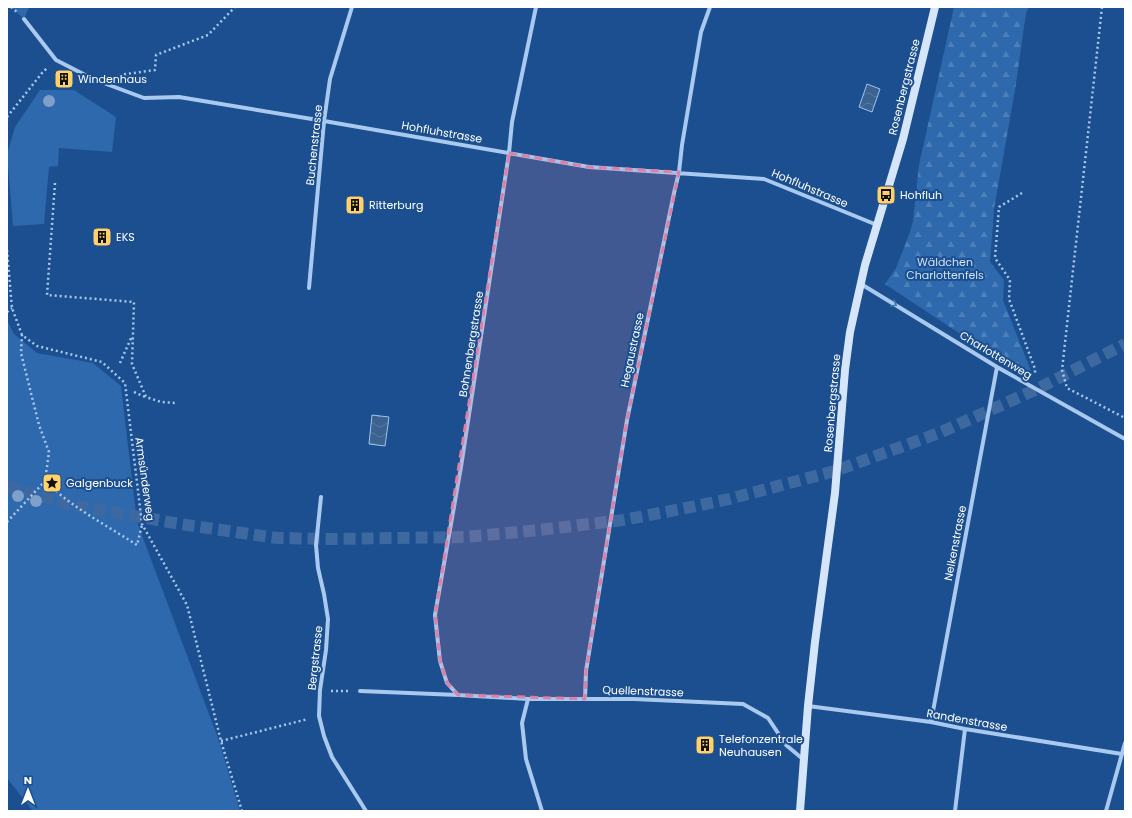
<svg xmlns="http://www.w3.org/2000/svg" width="1132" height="818" font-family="Poppins,sans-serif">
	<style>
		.forest { fill: url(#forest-firs) }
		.green { fill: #2e69ad }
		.water { fill: url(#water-waves); stroke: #9cc4f0 }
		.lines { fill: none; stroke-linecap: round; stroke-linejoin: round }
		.highway-tunnel { stroke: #3d69a0; stroke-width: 12; stroke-dasharray: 12 6; stroke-linecap: butt }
		.path { stroke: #a9c9ee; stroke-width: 2.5; stroke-dasharray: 2 3; stroke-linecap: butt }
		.street { stroke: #a9c9ee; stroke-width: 4 }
		.secondary { stroke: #d6e6fa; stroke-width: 8 }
		.tree { fill: #7ea0ca }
		.oneway { stroke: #4674ac }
		.marked { fill: #dd80a5; fill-opacity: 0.2; stroke: #dd80a5; stroke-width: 3; stroke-dasharray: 8 5; stroke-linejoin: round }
		.labels { text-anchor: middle; stroke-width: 4; stroke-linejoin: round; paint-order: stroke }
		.poi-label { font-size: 11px; fill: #fff; stroke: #1b4f8f; text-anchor: start }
		.street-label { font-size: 11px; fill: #fff; stroke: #1b4f8f }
		.park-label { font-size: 11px; fill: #cfe3fa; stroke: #1b4f8f }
	</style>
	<defs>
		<pattern id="forest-firs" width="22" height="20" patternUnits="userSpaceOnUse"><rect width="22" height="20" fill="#2e69ad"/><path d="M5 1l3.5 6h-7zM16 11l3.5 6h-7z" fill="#4d80b9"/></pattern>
		<pattern id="water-waves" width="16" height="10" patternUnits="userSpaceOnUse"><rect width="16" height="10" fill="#3c6290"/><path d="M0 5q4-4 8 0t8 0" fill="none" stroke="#597aa1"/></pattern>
	</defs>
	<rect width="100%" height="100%" fill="#1b4f8f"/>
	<path class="forest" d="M 11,7 L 29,7 L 24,19 Z
		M 954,7 L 1029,7 L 1026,13 L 1015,90 L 994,209 L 990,262 L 1004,280 L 1003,300 L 1031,371 L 1029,377 L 1001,361 L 885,284 L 896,268 L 910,232 L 913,221 L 919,165 Z"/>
	<path class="green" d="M 40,90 L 74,90 L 116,117 L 112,152 L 59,148 L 58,166 L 49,167 L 44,224 L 13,226 L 7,154 L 15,127 Z
		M 8,322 L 14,334 L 37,353 L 93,363 L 121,386 L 137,522 L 218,738 L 240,811 L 33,811 L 7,778 L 7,323 Z"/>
	<path class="water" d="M 867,84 L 880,89 L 872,112 L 859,107 Z
		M 372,415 L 389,417 L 385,446 L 369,444 Z"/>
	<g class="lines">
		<path class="highway-tunnel" d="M 7,486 L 67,504 L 180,524 L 277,538 L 332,539 L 465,537 L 539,530 L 623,520 L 681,509 L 729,499 L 835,471 L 939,433 L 1035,390 L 1125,344"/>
		<path class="path" d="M 11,7 L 17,12
			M 1102,7 L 1062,370 L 1067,388 L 1125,418
			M 119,75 L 155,70 L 156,55 L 208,35 L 235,7
			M 7,117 L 42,73 L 48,67
			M 55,183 L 47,295 L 134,302 L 132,364 L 146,397 L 161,402 L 176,403
			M 1022,193 L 999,207 L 995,258 L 1010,280 L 1009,299 L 1035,369 L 1035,374
			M 7,250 L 12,308 L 22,335 L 37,346 L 102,362 L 125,383 L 142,524 L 187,605 L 221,741 L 242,811
			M 7,312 L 12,308
			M 120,363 L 132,336
			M 134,392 L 145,397
			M 45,481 C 71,507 106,525 137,545 L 142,525
			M 7,522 L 45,481 L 49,452 L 39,425 L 21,353 L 22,335
			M 331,691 L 350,691
			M 221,741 L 308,719"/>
		<path class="street" d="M 536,7 L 512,122 L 509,153 L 461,467 L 435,615 L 440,661 L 447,683 L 458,695 L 528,699 L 634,699 L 743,704 L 768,718 L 786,745 L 804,760
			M 24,19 L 56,60 L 93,79 L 144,98 L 179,97 L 324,121 L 589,167 L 764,179 L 877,225
			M 861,284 L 997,367 L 1125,439
			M 309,288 L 324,121 L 330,79 L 352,7
			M 321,497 L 316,545 L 318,568 L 324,594 L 328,619 L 326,650 L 320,690 L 319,716 L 324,736 L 332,757 L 366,811
			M 360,691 L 458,695
			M 528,699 L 522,723 L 526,759 L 542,811
			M 585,699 L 586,671 L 627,420 L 674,193 L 679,172 L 682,145 L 701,32 L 710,7
			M 808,706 L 931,722 L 965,729 L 1122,754
			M 931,722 L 997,367
			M 955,811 L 965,729
			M 1106,811 L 1125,743"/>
		<path class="secondary" d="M 800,811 L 808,706 L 815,642 L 835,493 L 845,370 L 850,332 L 865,265 L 903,139 L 935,7"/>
	</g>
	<g class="tree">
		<circle cx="49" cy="101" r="6"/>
		<circle cx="18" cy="496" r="6"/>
		<circle cx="36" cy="501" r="6"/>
	</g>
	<defs><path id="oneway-chevron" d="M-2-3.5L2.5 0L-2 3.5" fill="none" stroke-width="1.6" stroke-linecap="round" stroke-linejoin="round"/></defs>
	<use class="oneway" href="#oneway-chevron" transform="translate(894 304) rotate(31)"/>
	<path class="marked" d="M 509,153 L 589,167 L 679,172 L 627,420 L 586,671 L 585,699 L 458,695 L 447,683 L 440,661 L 435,615 Z"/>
	<defs>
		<symbol id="building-square" viewBox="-11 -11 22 22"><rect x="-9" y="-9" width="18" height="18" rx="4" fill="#ffd166" stroke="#1b4f8f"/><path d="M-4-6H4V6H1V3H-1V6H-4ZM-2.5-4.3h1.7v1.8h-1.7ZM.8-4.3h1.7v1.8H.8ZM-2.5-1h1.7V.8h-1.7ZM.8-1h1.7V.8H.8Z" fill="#111"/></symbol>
		<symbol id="bus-square" viewBox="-11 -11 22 22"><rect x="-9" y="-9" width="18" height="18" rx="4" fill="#ffd166" stroke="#1b4f8f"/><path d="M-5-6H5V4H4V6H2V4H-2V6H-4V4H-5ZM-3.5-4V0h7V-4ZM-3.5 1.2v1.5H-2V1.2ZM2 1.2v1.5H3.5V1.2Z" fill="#111"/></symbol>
		<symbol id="sight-square" viewBox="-11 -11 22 22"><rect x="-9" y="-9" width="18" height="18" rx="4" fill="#ffd166" stroke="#1b4f8f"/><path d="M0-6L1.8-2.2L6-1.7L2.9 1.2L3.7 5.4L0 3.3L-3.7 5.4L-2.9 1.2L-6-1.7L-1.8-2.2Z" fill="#111"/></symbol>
	</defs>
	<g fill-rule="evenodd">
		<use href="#building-square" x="53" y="68" width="22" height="22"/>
		<use href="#bus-square" x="875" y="184" width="22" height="22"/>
		<use href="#building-square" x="344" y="194" width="22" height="22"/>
		<use href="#building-square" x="91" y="226" width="22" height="22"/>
		<use href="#sight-square" x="41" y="472" width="22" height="22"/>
		<use href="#building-square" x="694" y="734" width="22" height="22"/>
	</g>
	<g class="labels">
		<g class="poi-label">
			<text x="78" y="83">Windenhaus</text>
			<text x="900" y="199">Hohfluh</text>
			<text x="369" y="209">Ritterburg</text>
			<text x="116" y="241">EKS</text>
			<text x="66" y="487">Galgenbuck</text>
			<text x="719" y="743">Telefonzentrale<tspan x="719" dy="13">Neuhausen</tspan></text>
		</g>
		<g class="street-label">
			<text transform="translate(904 87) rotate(-76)" y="4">Rosenbergstrasse</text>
			<text transform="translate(442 132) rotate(10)" y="4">Hohfluhstrasse</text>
			<text transform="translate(314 145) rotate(-84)" y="4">Buchenstrasse</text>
			<text transform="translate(810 188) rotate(23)" y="4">Hohfluhstrasse</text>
			<text transform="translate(471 344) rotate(-81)" y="4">Bohnenbergstrasse</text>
			<text transform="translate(632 350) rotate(-78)" y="4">Hegaustrasse</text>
			<text transform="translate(996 355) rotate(31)" y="4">Charlottenweg</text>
			<text transform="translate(832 403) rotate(-85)" y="4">Rosenbergstrasse</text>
			<text transform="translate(145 479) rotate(82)" y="4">Armsünderweg</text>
			<text transform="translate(955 543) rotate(-79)" y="4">Nelkenstrasse</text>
			<text transform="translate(315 658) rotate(-84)" y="4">Bergstrasse</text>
			<text transform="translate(643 691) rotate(2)" y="4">Quellenstrasse</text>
			<text transform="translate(967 720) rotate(10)" y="4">Randenstrasse</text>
		</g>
		<g class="park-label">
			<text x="945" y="266">Wäldchen<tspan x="945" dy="13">Charlottenfels</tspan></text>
		</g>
	</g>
	<rect width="1132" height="818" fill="none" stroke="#ffffff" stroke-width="16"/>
	<g transform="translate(28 790)" stroke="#1b4f8f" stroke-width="3" paint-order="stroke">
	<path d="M0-3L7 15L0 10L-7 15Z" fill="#ffffff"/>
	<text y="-6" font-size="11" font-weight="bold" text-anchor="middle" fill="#ffffff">N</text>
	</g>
</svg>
